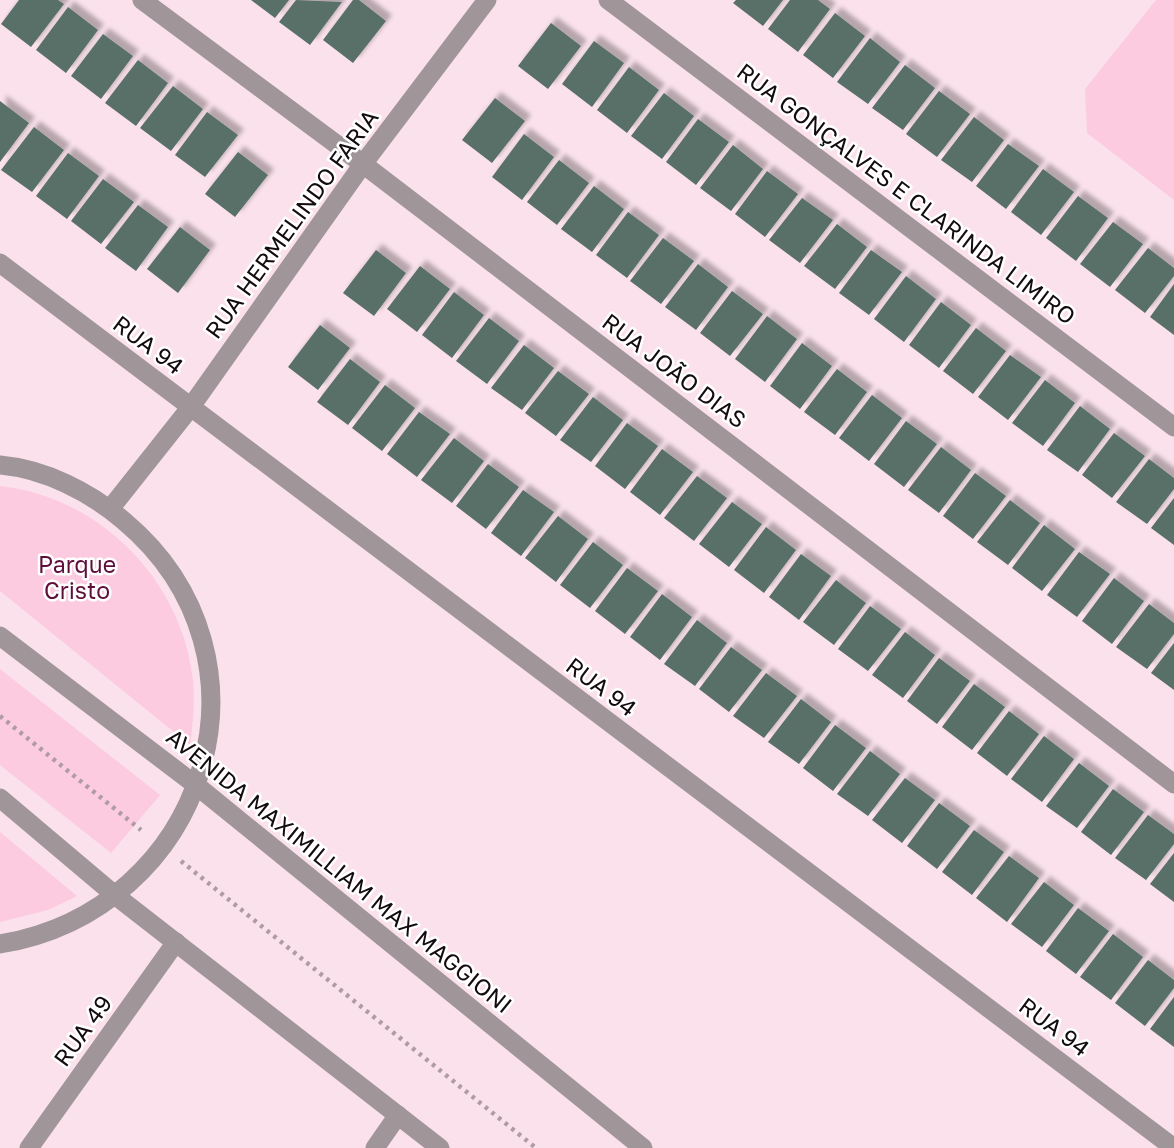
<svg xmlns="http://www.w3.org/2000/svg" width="1174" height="1148" font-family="'Golos Text',sans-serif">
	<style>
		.green { fill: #fccbdf }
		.building { fill: #597068; filter: url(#shadow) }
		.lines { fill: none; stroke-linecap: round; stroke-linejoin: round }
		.path { stroke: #af9ba3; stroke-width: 4.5; stroke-dasharray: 3.5 5; stroke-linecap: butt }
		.minor { stroke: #a0969a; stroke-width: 19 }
		.tertiary { stroke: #a0969a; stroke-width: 19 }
		.labels { text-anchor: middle; stroke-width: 5; stroke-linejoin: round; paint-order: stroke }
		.street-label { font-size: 23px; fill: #130b0e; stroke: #fff }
		.park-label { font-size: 23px; fill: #5d0f3a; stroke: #fff }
	</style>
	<defs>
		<filter id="shadow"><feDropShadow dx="6" dy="-6" stdDeviation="2" flood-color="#0004"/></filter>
	</defs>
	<rect width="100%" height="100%" fill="#fae1eb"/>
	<path class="green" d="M 1156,0 L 1174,0 L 1174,200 L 1087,133 L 1085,89 Z
		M 0,486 C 100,497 182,580 193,680 C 195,702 193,723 190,745 L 0,591 Z
		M 0,669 L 160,795 L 111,853 L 0,765 Z
		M 0,832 L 77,896 L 48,910 L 0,922 Z"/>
	<path class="building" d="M 19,0 L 58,0 L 64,4 L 31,47 L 1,24 Z
		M 251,0 L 289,0 L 275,18 Z
		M 296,0 L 342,2 L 310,45 L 279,22 Z
		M 353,0 L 359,0 L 386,21 L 353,63 L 323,40 Z
		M 736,0 L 783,0 L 763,26 L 733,3 Z
		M 790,0 L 818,0 L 830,9 L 798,52 L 768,29 Z
		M 68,7 L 98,30 L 66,73 L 36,50 Z
		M 835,13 L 865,36 L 833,78 L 803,55 Z
		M 551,23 L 581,46 L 548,89 L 518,66 Z
		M 103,34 L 133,56 L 101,99 L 71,76 Z
		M 870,38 L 900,62 L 868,104 L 837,82 Z
		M 594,41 L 624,63 L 592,107 L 562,84 Z
		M 138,60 L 168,83 L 136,126 L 105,103 Z
		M 905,65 L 935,88 L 903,130 L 872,108 Z
		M 629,67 L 659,90 L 627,133 L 597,110 Z
		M 173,86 L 203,109 L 171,151 L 140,128 Z
		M 939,91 L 970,114 L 937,157 L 906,134 Z
		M 664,93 L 694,116 L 662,159 L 631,136 Z
		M 495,98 L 525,121 L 492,163 L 462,140 Z
		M 0,101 L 29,123 L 0,162 Z
		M 207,112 L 238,135 L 205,177 L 175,155 Z
		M 974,117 L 1004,140 L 972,182 L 941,160 Z
		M 698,119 L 729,142 L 696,185 L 666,162 Z
		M 34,127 L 64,150 L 32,192 L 1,170 Z
		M 524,134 L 554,157 L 522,200 L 492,177 Z
		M 1008,144 L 1039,166 L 1006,209 L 976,186 Z
		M 733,145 L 763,169 L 731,211 L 700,188 Z
		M 238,152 L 268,175 L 235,217 L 205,194 Z
		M 68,153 L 99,176 L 67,219 L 36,196 Z
		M 559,160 L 589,183 L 557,225 L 527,202 Z
		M 1043,169 L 1074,192 L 1041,235 L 1011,212 Z
		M 767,171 L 798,194 L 765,237 L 735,214 Z
		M 103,179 L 134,202 L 101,244 L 71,221 Z
		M 594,186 L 624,209 L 592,252 L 561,229 Z
		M 1078,196 L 1108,218 L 1076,261 L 1046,238 Z
		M 802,198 L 833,220 L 800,263 L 769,240 Z
		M 138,205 L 168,227 L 136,271 L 105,248 Z
		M 628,212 L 659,235 L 627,278 L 596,255 Z
		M 1113,222 L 1143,244 L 1110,287 L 1080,264 Z
		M 837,224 L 867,247 L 835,289 L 804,266 Z
		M 180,227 L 210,250 L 178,293 L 147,269 Z
		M 663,238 L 694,261 L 661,304 L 630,281 Z
		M 1148,248 L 1174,268 L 1174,276 L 1145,313 L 1115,290 Z
		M 376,250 L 406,273 L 374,316 L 343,293 Z
		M 871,250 L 902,272 L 869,315 L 839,293 Z
		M 698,264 L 728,287 L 696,330 L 665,307 Z
		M 420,266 L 450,289 L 417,332 L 387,309 Z
		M 906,276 L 936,299 L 904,342 L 874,319 Z
		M 1174,284 L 1174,335 L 1150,317 Z
		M 732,291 L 763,314 L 730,356 L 700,333 Z
		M 454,292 L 484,315 L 452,358 L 422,335 Z
		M 941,302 L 971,325 L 939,368 L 909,345 Z
		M 767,316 L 797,339 L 765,382 L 735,359 Z
		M 489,318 L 519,341 L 487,384 L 456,361 Z
		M 320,325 L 350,348 L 318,390 L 288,367 Z
		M 976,328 L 1006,351 L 973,394 L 943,371 Z
		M 802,343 L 832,366 L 800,409 L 770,386 Z
		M 524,345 L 554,368 L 522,410 L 491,388 Z
		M 1010,355 L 1041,377 L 1008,420 L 978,397 Z
		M 350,359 L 380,382 L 348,425 L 317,402 Z
		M 837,369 L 867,392 L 835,435 L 804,412 Z
		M 558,371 L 589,394 L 556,436 L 525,413 Z
		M 1045,380 L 1075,403 L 1043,446 L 1012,423 Z
		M 385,385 L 415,408 L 382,451 L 352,428 Z
		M 872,395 L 902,418 L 869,461 L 839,438 Z
		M 593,397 L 623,420 L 591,462 L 560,440 Z
		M 1080,406 L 1110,429 L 1078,472 L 1047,450 Z
		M 419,412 L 450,434 L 417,477 L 387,454 Z
		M 906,421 L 937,444 L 904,487 L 874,464 Z
		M 627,423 L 658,446 L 625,489 L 595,466 Z
		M 1114,433 L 1145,456 L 1112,498 L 1082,475 Z
		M 454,438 L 484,461 L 452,503 L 421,480 Z
		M 941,447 L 971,470 L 939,513 L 908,490 Z
		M 662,449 L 693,472 L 660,515 L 630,492 Z
		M 1149,459 L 1174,478 L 1174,489 L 1147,524 L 1116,502 Z
		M 488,464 L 519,487 L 486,529 L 456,506 Z
		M 975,473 L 1006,496 L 973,539 L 943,516 Z
		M 697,476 L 727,498 L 694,541 L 664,518 Z
		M 523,490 L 554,512 L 521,556 L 491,533 Z
		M 1174,498 L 1174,545 L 1151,528 Z
		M 1010,500 L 1040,523 L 1008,565 L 977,542 Z
		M 732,502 L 762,524 L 729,567 L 699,544 Z
		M 558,516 L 588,539 L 556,582 L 525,558 Z
		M 1044,525 L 1075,549 L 1042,591 L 1012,568 Z
		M 766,527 L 796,550 L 764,593 L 734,570 Z
		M 593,542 L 623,565 L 590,608 L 560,585 Z
		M 1079,552 L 1110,574 L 1077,617 L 1047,595 Z
		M 801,554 L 831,576 L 799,620 L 769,597 Z
		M 627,568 L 658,591 L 625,634 L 595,611 Z
		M 1114,578 L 1144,601 L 1112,644 L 1082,621 Z
		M 836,580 L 866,603 L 834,645 L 803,622 Z
		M 662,594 L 692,617 L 660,660 L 630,637 Z
		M 1149,604 L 1174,623 L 1174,634 L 1147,669 L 1116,647 Z
		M 870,606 L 901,629 L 868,671 L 838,649 Z
		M 697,620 L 727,643 L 695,686 L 664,664 Z
		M 905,632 L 935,655 L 903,698 L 872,675 Z
		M 1174,643 L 1174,690 L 1151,673 Z
		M 731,647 L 762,670 L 729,712 L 699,689 Z
		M 939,658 L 970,681 L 937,724 L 907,701 Z
		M 766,673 L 797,696 L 764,738 L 733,716 Z
		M 974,684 L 1005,707 L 972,750 L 942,727 Z
		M 801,699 L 831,722 L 799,764 L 768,742 Z
		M 1009,711 L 1039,734 L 1007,776 L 977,753 Z
		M 835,725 L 866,748 L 833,791 L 803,768 Z
		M 1044,736 L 1074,759 L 1042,802 L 1011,779 Z
		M 870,751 L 900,774 L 868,816 L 837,794 Z
		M 1079,763 L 1109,786 L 1077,828 L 1046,806 Z
		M 905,778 L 935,800 L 902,843 L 872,820 Z
		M 1113,789 L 1144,812 L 1111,855 L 1081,832 Z
		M 939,803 L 970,826 L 937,869 L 907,846 Z
		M 1148,815 L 1174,834 L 1174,844 L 1146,880 L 1115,858 Z
		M 974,830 L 1004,852 L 972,895 L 942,872 Z
		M 1174,853 L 1174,902 L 1150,884 Z
		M 1009,856 L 1039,878 L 1007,922 L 976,898 Z
		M 1044,882 L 1074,905 L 1042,947 L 1011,924 Z
		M 1078,908 L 1109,931 L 1076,974 L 1046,951 Z
		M 1113,934 L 1143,957 L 1111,1000 L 1080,977 Z
		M 1148,960 L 1174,980 L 1174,988 L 1145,1026 L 1115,1003 Z
		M 1174,997 L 1174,1047 L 1150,1029 Z"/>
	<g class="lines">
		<path class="path" d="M 0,716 L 141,830
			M 181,861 L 536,1148"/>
		<path class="minor" d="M 142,0 L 363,164 L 1174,784
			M 608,0 L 1174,427
			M 0,263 L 1174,1148
			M 110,509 L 190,408 L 363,164 L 487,0
			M 29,1148 L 176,942
			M 375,1148 L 398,1115"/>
		<path class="tertiary" d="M 0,465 C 45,469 90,492 124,521 C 287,658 206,910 0,944
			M 0,636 L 197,786 L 643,1148
			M 0,798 L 116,896 L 440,1148"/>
	</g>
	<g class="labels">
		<g class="street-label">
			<text transform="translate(906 194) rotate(37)" y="8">RUA GONÇALVES E CLARINDA LIMIRO</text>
			<text transform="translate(292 224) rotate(-54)" y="8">RUA HERMELINDO FARIA</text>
			<text transform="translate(148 345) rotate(37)" y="8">RUA 94</text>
			<text transform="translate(674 371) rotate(37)" y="8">RUA JOÃO DIAS</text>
			<text transform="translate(601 687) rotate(37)" y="8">RUA 94</text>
			<text transform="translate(339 871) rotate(39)" y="8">AVENIDA MAXIMILLIAM MAX MAGGIONI</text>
			<text transform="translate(1054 1027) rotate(37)" y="8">RUA 94</text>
			<text transform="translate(83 1031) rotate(-54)" y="8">RUA 49</text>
		</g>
		<g class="park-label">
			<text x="77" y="573">Parque<tspan x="77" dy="26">Cristo</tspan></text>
		</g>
	</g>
</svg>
